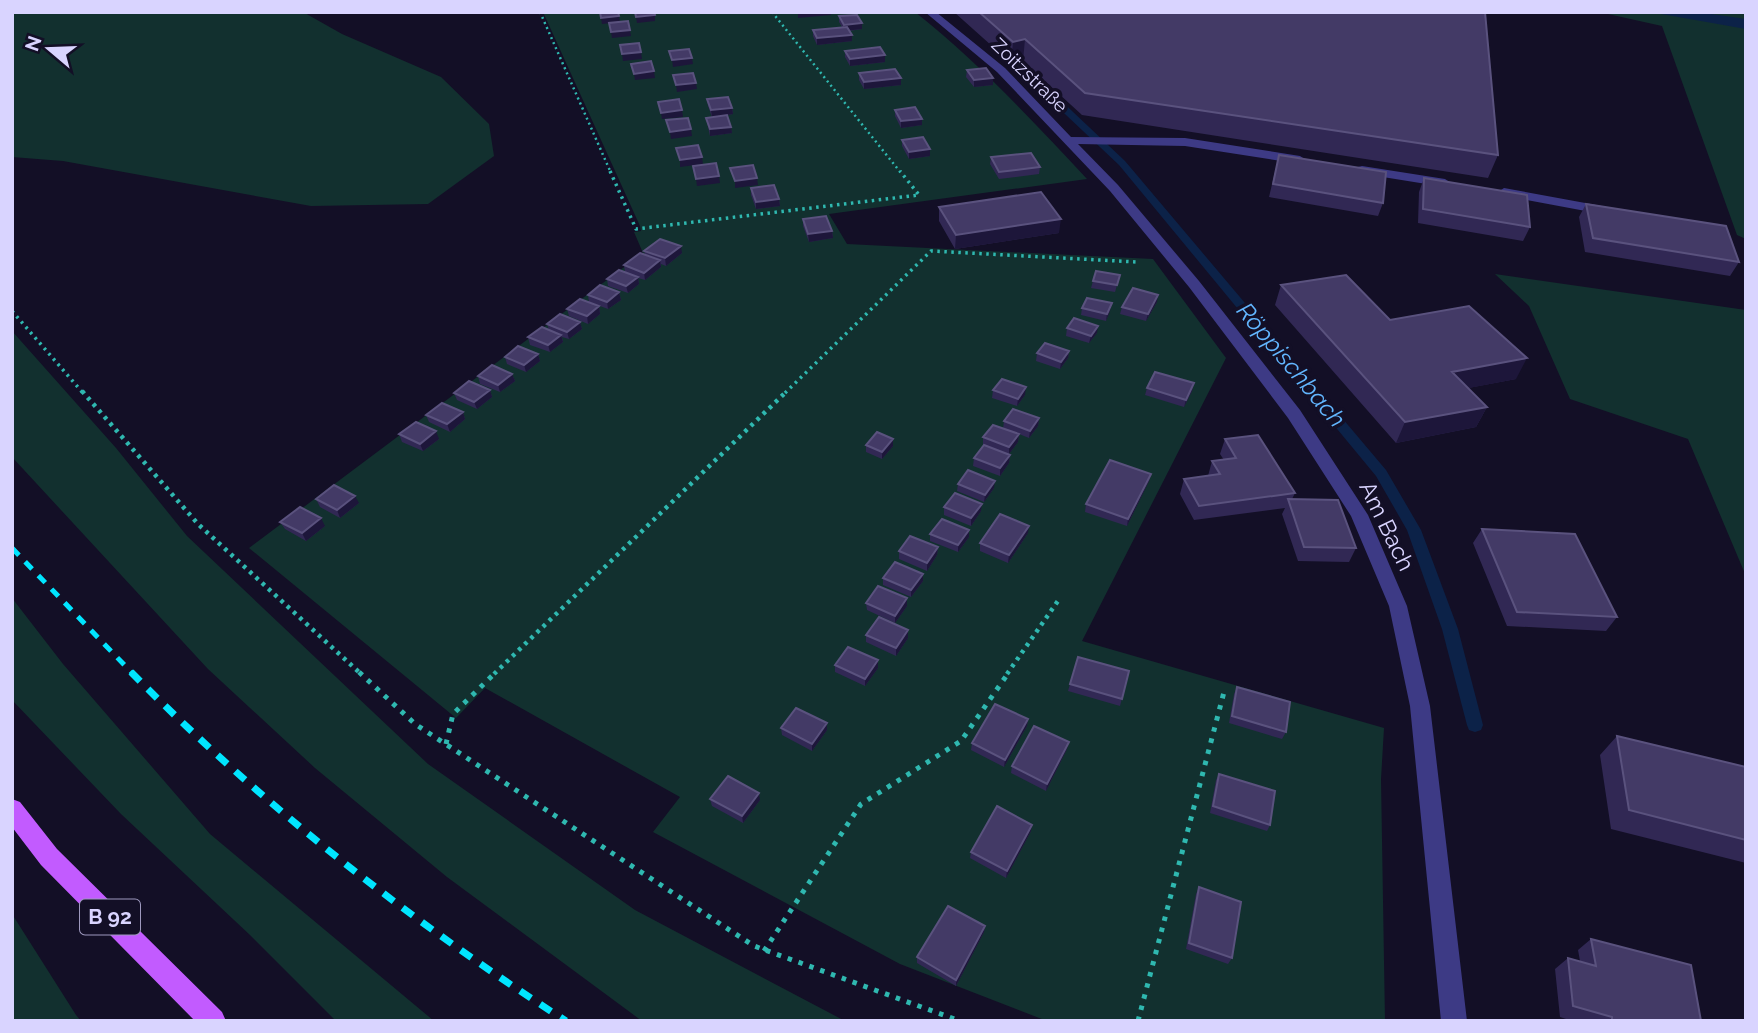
<svg xmlns="http://www.w3.org/2000/svg" width="1758" height="1033" font-family="Raleway,sans-serif">
	<style>
		.green { fill: #12302f }
		.water { fill: #0c2248 }
		.lines { fill: none; stroke-linecap: round; stroke-linejoin: round }
		.stream { fill: #0c2248; fill-rule: evenodd }
		.path-far3 { stroke: #2fb8b0; stroke-width: 2.5; stroke-dasharray: 2 3.5; stroke-linecap: butt }
		.path-far2 { stroke: #2fb8b0; stroke-width: 3.5; stroke-dasharray: 2.5 4.5; stroke-linecap: butt }
		.path-far1 { stroke: #2fb8b0; stroke-width: 4.5; stroke-dasharray: 3.5 5; stroke-linecap: butt }
		.path { stroke: #2fb8b0; stroke-width: 5; stroke-dasharray: 4.5 7; stroke-linecap: butt }
		.minor { fill: #3d3a85; fill-rule: evenodd }
		.major { fill: #c25bff; fill-rule: evenodd }
		.rail-far1 { stroke: #00e5ff; stroke-width: 5; stroke-dasharray: 10 9; stroke-linecap: butt }
		.rail { stroke: #00e5ff; stroke-width: 7; stroke-dasharray: 13 11; stroke-linecap: butt }
		.wall { fill: #312854 }
		.shaded-wall { fill: #1d163a }
		.building { fill: #433a66; stroke: #5a527e; stroke-width: 2 }
		.labels { text-anchor: middle; stroke-width: 7; stroke-linejoin: round; paint-order: stroke }
		.far-street-label { font-size: 19px; fill: #d9d4ff; stroke: #130f26 }
		.shield { fill: #130f26; stroke: #9e99be; stroke-width: 2 }
		.shield-label { font-size: 21px; font-weight: bold; fill: #d9d4ff }
		.street-label { font-size: 23px; fill: #d9d4ff; stroke: #130f26 }
		.water-label { font-size: 24px; font-style: italic; fill: #62b6ff; stroke: #130f26 }
	</style>
	<rect width="100%" height="100%" fill="#130f26"/>
	<path class="green" d="M 12,12 L 303,12 L 342,34 L 441,77 L 489,124 L 494,156 L 428,204 L 311,206 L 63,161 L 12,157 Z
		M 543,12 L 915,12 C 978,62 1032,120 1087,179 L 829,214 L 847,244 L 1153,259 L 1226,358 L 1082,641 L 1384,728 L 1381,779 L 1385,1021 L 1047,1021 L 900,964 L 653,832 L 680,797 L 485,688 L 456,718 L 249,548 L 643,253 L 634,232 L 641,231 L 640,226 Z
		M 1599,12 L 1746,12 L 1746,239 L 1737,235 L 1662,26 Z
		M 1495,274 L 1746,310 L 1746,576 L 1688,439 L 1570,399 L 1529,306 Z
		M 12,331 L 116,448 L 187,536 L 428,764 L 635,910 L 845,1021 L 642,1021 L 447,877 L 315,768 L 208,669 L 12,457 Z
		M 12,598 L 63,664 L 210,834 L 434,1021 L 336,1021 L 250,935 L 121,814 L 12,700 Z
		M 12,914 L 76,1015 L 81,1021 L 12,1021 Z"/>
	<path class="water" d="M 1650,12 L 1697,12 L 1746,19 L 1746,29 Z"/>
	<g class="lines">
		<path class="stream" d="M 1012,60 L 1018,60 L 1125,161 L 1386,470 L 1421,530 L 1458,629 L 1483,725 L 1481,730 L 1475,732 L 1469,730 L 1467,725 L 1442,629 L 1407,530 L 1376,476 L 1119,165 L 1012,64 Z"/>
		<path class="path-far3" d="M 540,12 L 611,173
			M 772,12 L 901,173"/>
		<path class="path-far2" d="M 610,171 L 636,229 L 919,195 L 900,171
			M 12,311 L 83,393
			M 785,393 L 931,251 L 1137,262"/>
		<path class="path-far1" d="M 82,391 L 198,524 L 361,674
			M 494,674 L 787,391
			M 1007,674 L 1060,598"/>
		<path class="path" d="M 359,672 L 415,724 L 754,946 L 960,1021
			M 446,744 L 453,714 L 496,672
			M 764,951 L 861,804 L 961,741 L 1009,672
			M 1138,1021 L 1224,692"/>
		<path class="minor" d="M 925,12 L 936,12 L 1005,68 L 1071,137 L 1185,138 L 1300,156 L 1306,160 L 1300,164 L 1185,146 L 1078,144 L 1118,185 L 1199,281 L 1300,410 L 1368,515 L 1407,606 L 1430,706 L 1467,1021 L 1441,1021 L 1410,706 L 1389,606 L 1351,516 L 1288,418 L 1189,287 L 1110,191 L 997,72 Z
			M 1362,166 L 1445,179 L 1451,183 L 1445,187 L 1358,173 L 1358,167 Z
			M 1504,188 L 1607,207 L 1613,211 L 1607,215 L 1500,195 L 1498,192 Z"/>
		<path class="major" d="M 12,799 L 20,802 L 57,849 L 222,1012 L 226,1021 L 195,1021 L 41,865 L 12,827 Z"/>
		<path class="rail-far1" d="M 12,548 L 133,674"/>
		<path class="rail" d="M 131,672 C 262,805 409,920 566,1021"/>
	</g>
	<path class="wall" d="M 954,12 L 1485,12 L 1498,155 L 1488,178 L 1082,115 L 1023,61 L 1011,63 Z
		M 839,16 L 862,29 L 849,31 L 852,41 L 817,45 L 813,36 L 813,30 L 842,27 L 839,22 Z
		M 845,51 L 885,62 L 850,66 L 845,57 Z
		M 967,70 L 993,78 L 993,85 L 974,87 L 966,77 Z
		M 859,73 L 901,78 L 901,85 L 864,89 L 859,80 Z
		M 707,99 L 732,108 L 733,114 L 727,115 L 732,133 L 710,136 L 706,118 L 712,117 L 708,106 Z
		M 895,110 L 922,119 L 922,125 L 901,128 L 895,116 Z
		M 902,140 L 930,149 L 930,156 L 909,159 L 902,146 Z
		M 1279,155 L 1383,203 L 1378,216 L 1269,197 Z
		M 991,157 L 1040,167 L 1039,174 L 999,179 L 990,164 Z
		M 1424,178 L 1530,227 L 1523,241 L 1418,223 L 1419,192 Z
		M 751,188 L 779,199 L 780,206 L 756,209 L 751,195 Z
		M 1586,204 L 1739,262 L 1730,276 L 1585,252 L 1579,217 Z
		M 939,207 L 1059,233 L 955,249 L 939,221 Z
		M 803,219 L 832,231 L 833,238 L 809,242 L 803,226 Z
		M 644,251 L 682,253 L 666,266 L 661,264 L 661,267 L 645,280 L 638,278 L 639,284 L 628,293 L 608,286 L 607,279 L 625,272 L 624,265 L 645,254 Z
		M 1120,275 L 1115,292 L 1091,288 L 1093,281 Z
		M 1281,285 L 1390,320 L 1516,379 L 1468,388 L 1487,407 L 1476,427 L 1396,443 L 1275,305 Z
		M 619,292 L 621,300 L 608,309 L 589,302 L 588,295 Z
		M 1157,302 L 1146,321 L 1120,314 L 1122,307 Z
		M 599,306 L 600,314 L 588,324 L 569,316 L 567,309 Z
		M 1082,308 L 1110,311 L 1106,321 L 1081,315 Z
		M 580,322 L 582,329 L 569,339 L 562,337 L 563,342 L 550,352 L 530,345 L 528,337 L 549,330 L 547,324 Z
		M 1067,328 L 1097,333 L 1089,343 L 1066,336 Z
		M 1069,351 L 1068,358 L 1060,369 L 1036,361 L 1037,353 Z
		M 538,354 L 540,361 L 526,372 L 507,364 L 505,357 Z
		M 512,374 L 515,381 L 500,392 L 480,384 L 478,376 Z
		M 1194,383 L 1192,391 L 1184,407 L 1145,395 L 1147,388 Z
		M 490,390 L 492,397 L 477,409 L 457,400 L 454,393 Z
		M 993,390 L 1025,395 L 1017,406 L 992,398 Z
		M 463,412 L 465,419 L 450,432 L 429,422 L 426,415 Z
		M 1039,418 L 1038,426 L 1029,438 L 1019,434 L 1018,442 L 1009,454 L 1010,455 L 1009,463 L 1000,476 L 973,466 L 974,458 L 984,445 L 983,445 L 983,437 L 1003,429 L 1004,421 Z
		M 399,434 L 439,439 L 423,451 L 402,442 Z
		M 893,439 L 893,446 L 882,459 L 866,452 L 866,445 Z
		M 1225,439 L 1295,493 L 1292,499 L 1356,548 L 1349,562 L 1298,561 L 1282,514 L 1285,508 L 1194,520 L 1180,494 L 1184,479 L 1208,476 L 1212,461 L 1224,460 L 1220,454 Z
		M 1151,474 L 1149,481 L 1127,526 L 1085,512 L 1086,504 Z
		M 958,484 L 994,488 L 984,502 L 957,491 Z
		M 316,499 L 359,503 L 340,518 L 320,507 Z
		M 944,507 L 981,511 L 971,526 L 944,515 Z
		M 280,522 L 325,526 L 306,541 L 285,529 Z
		M 1482,529 L 1617,617 L 1606,631 L 1507,626 L 1473,543 Z
		M 1028,533 L 1008,563 L 980,551 L 980,543 Z
		M 930,534 L 969,537 L 958,552 L 930,541 Z
		M 938,547 L 937,555 L 927,571 L 899,559 L 899,551 Z
		M 923,574 L 923,581 L 911,597 L 883,585 L 883,578 Z
		M 866,603 L 907,606 L 895,623 L 867,610 Z
		M 908,630 L 908,638 L 896,656 L 866,642 L 866,635 Z
		M 835,665 L 878,668 L 865,686 L 835,672 Z
		M 1129,671 L 1120,706 L 1068,691 L 1070,684 Z
		M 1237,687 L 1286,732 L 1282,739 L 1229,723 L 1234,694 Z
		M 1028,719 L 1027,726 L 1004,767 L 971,750 L 972,743 Z
		M 827,723 L 827,730 L 812,751 L 782,735 L 781,728 Z
		M 1617,736 L 1746,767 L 1746,863 L 1611,829 L 1600,755 Z
		M 1067,749 L 1046,791 L 1011,773 L 1012,766 Z
		M 1219,774 L 1270,825 L 1267,831 L 1210,813 L 1216,780 Z
		M 710,799 L 760,800 L 743,823 L 712,806 Z
		M 1031,831 L 1006,878 L 970,858 L 971,852 Z
		M 1199,887 L 1232,958 L 1228,964 L 1186,949 L 1196,894 Z
		M 985,926 L 984,932 L 956,986 L 917,963 L 917,957 Z
		M 1591,939 L 1701,1021 L 1572,1021 L 1560,1017 L 1555,969 L 1568,958 L 1580,961 L 1578,950 Z"/>
	<path class="shaded-wall" d="M 798,12 L 831,12 L 831,15 L 798,18 Z
		M 655,15 L 655,21 L 637,23 L 636,17 Z
		M 619,16 L 620,22 L 602,24 L 601,18 Z
		M 862,23 L 862,29 L 844,31 L 844,25 Z
		M 630,30 L 631,36 L 612,38 L 611,32 Z
		M 852,35 L 852,41 L 817,45 L 817,38 Z
		M 1025,39 L 1023,61 L 1011,63 L 1013,42 Z
		M 641,52 L 642,59 L 623,61 L 622,54 Z
		M 885,55 L 885,62 L 850,66 L 850,59 Z
		M 692,58 L 693,64 L 673,67 L 672,60 Z
		M 654,71 L 655,78 L 635,80 L 634,74 Z
		M 901,78 L 901,85 L 864,89 L 864,82 Z
		M 993,78 L 993,85 L 974,87 L 974,80 Z
		M 696,83 L 697,89 L 677,92 L 676,85 Z
		M 732,108 L 733,114 L 712,117 L 711,110 Z
		M 682,110 L 683,117 L 662,119 L 661,113 Z
		M 922,119 L 922,125 L 901,128 L 901,121 Z
		M 731,127 L 732,133 L 710,136 L 710,129 Z
		M 691,129 L 692,136 L 671,139 L 670,132 Z
		M 930,149 L 930,156 L 909,159 L 909,152 Z
		M 702,157 L 703,164 L 680,167 L 680,160 Z
		M 719,176 L 720,183 L 697,186 L 696,179 Z
		M 757,178 L 758,185 L 735,188 L 735,181 Z
		M 779,199 L 780,206 L 756,209 L 756,202 Z
		M 1061,219 L 1059,233 L 955,249 L 956,235 Z
		M 832,231 L 833,238 L 809,242 L 808,234 Z
		M 681,246 L 682,253 L 666,266 L 665,258 Z
		M 660,260 L 661,267 L 645,280 L 644,273 Z
		M 638,277 L 639,284 L 628,293 L 626,286 Z
		M 619,292 L 621,300 L 608,309 L 607,302 Z
		M 1158,295 L 1157,302 L 1146,321 L 1148,314 Z
		M 1112,303 L 1110,311 L 1106,321 L 1107,314 Z
		M 599,306 L 600,314 L 588,324 L 587,316 Z
		M 580,322 L 582,329 L 569,339 L 567,332 Z
		M 1098,326 L 1097,333 L 1089,343 L 1091,336 Z
		M 561,335 L 563,342 L 550,352 L 548,345 Z
		M 1069,351 L 1068,358 L 1060,369 L 1061,362 Z
		M 538,354 L 540,361 L 526,372 L 524,365 Z
		M 1527,358 L 1516,379 L 1443,393 L 1452,372 Z
		M 512,374 L 515,381 L 500,392 L 498,385 Z
		M 1194,383 L 1192,391 L 1184,407 L 1186,400 Z
		M 1026,387 L 1025,395 L 1017,406 L 1018,399 Z
		M 490,390 L 492,397 L 477,409 L 474,402 Z
		M 1487,407 L 1476,427 L 1396,443 L 1405,422 Z
		M 463,412 L 465,419 L 450,432 L 447,424 Z
		M 1039,418 L 1038,426 L 1029,438 L 1030,431 Z
		M 436,431 L 439,439 L 423,451 L 420,444 Z
		M 1019,434 L 1018,442 L 1009,454 L 1009,447 Z
		M 893,439 L 893,446 L 882,459 L 882,452 Z
		M 1010,455 L 1009,463 L 1000,476 L 1000,468 Z
		M 1151,474 L 1149,481 L 1127,526 L 1128,519 Z
		M 995,481 L 994,488 L 984,502 L 985,495 Z
		M 355,496 L 359,503 L 340,518 L 337,510 Z
		M 982,504 L 981,511 L 971,526 L 971,518 Z
		M 321,518 L 325,526 L 306,541 L 302,533 Z
		M 1029,526 L 1028,533 L 1008,563 L 1009,555 Z
		M 969,530 L 969,537 L 958,552 L 958,545 Z
		M 938,547 L 937,555 L 927,571 L 927,563 Z
		M 923,574 L 923,581 L 911,597 L 911,590 Z
		M 907,598 L 907,606 L 895,623 L 895,616 Z
		M 908,630 L 908,638 L 896,656 L 896,648 Z
		M 878,660 L 878,668 L 865,686 L 865,679 Z
		M 1028,719 L 1027,726 L 1004,767 L 1005,760 Z
		M 827,723 L 827,730 L 812,751 L 812,744 Z
		M 1069,742 L 1067,749 L 1046,791 L 1047,784 Z
		M 759,793 L 760,800 L 743,823 L 742,816 Z
		M 1032,825 L 1031,831 L 1006,878 L 1007,871 Z
		M 985,926 L 984,932 L 956,986 L 956,980 Z"/>
	<path class="building" d="M 600,12 L 618,12 L 619,16 L 601,18 Z
		M 635,12 L 654,12 L 655,15 L 636,17 Z
		M 979,12 L 1485,12 L 1498,155 L 1085,93 L 1025,39 L 1013,42 Z
		M 857,15 L 862,23 L 844,25 L 839,16 Z
		M 628,21 L 630,30 L 611,32 L 609,23 Z
		M 847,27 L 852,35 L 817,38 L 813,30 Z
		M 639,43 L 641,52 L 622,54 L 620,45 Z
		M 880,47 L 885,55 L 850,59 L 845,51 Z
		M 689,49 L 692,58 L 672,60 L 669,51 Z
		M 651,61 L 654,71 L 634,74 L 631,64 Z
		M 986,68 L 993,78 L 974,80 L 967,70 Z
		M 895,69 L 901,78 L 864,82 L 859,73 Z
		M 693,73 L 696,83 L 676,85 L 673,75 Z
		M 728,97 L 732,108 L 711,110 L 707,99 Z
		M 679,99 L 682,110 L 661,113 L 658,102 Z
		M 915,107 L 922,119 L 901,121 L 895,110 Z
		M 727,115 L 731,127 L 710,129 L 706,118 Z
		M 688,118 L 691,129 L 670,132 L 666,120 Z
		M 923,137 L 930,149 L 909,152 L 902,140 Z
		M 698,145 L 702,157 L 680,160 L 676,148 Z
		M 1031,153 L 1040,167 L 999,172 L 991,157 Z
		M 1279,155 L 1386,172 L 1383,203 L 1273,184 Z
		M 716,163 L 719,176 L 696,179 L 693,166 Z
		M 753,165 L 757,178 L 735,181 L 730,168 Z
		M 1424,178 L 1527,195 L 1530,227 L 1423,209 Z
		M 774,185 L 779,199 L 756,202 L 751,188 Z
		M 1041,192 L 1061,219 L 956,235 L 939,207 Z
		M 1586,204 L 1726,226 L 1739,262 L 1593,238 Z
		M 826,216 L 832,231 L 808,234 L 803,219 Z
		M 660,239 L 681,246 L 665,258 L 644,251 Z
		M 640,253 L 660,260 L 644,273 L 624,265 Z
		M 619,270 L 638,277 L 626,286 L 607,279 Z
		M 1096,271 L 1120,275 L 1117,285 L 1093,281 Z
		M 1346,275 L 1390,320 L 1469,306 L 1527,358 L 1452,372 L 1487,407 L 1405,422 L 1281,285 Z
		M 600,285 L 619,292 L 607,302 L 588,295 Z
		M 1133,288 L 1158,295 L 1148,314 L 1122,307 Z
		M 1087,298 L 1112,303 L 1107,314 L 1082,308 Z
		M 580,299 L 599,306 L 587,316 L 567,309 Z
		M 560,314 L 580,322 L 567,332 L 547,324 Z
		M 1074,318 L 1098,326 L 1091,336 L 1067,328 Z
		M 542,327 L 561,335 L 548,345 L 528,337 Z
		M 1045,343 L 1069,351 L 1061,362 L 1037,353 Z
		M 518,346 L 538,354 L 524,365 L 505,357 Z
		M 492,365 L 512,374 L 498,385 L 478,376 Z
		M 1155,372 L 1194,383 L 1186,400 L 1147,388 Z
		M 1002,379 L 1026,387 L 1018,399 L 993,390 Z
		M 469,381 L 490,390 L 474,402 L 454,393 Z
		M 442,403 L 463,412 L 447,424 L 426,415 Z
		M 1013,409 L 1039,418 L 1030,431 L 1004,421 Z
		M 416,422 L 436,431 L 420,444 L 399,434 Z
		M 993,425 L 1019,434 L 1009,447 L 983,437 Z
		M 877,432 L 893,439 L 882,452 L 866,445 Z
		M 1258,435 L 1295,493 L 1199,506 L 1184,479 L 1220,474 L 1212,461 L 1236,458 L 1225,439 Z
		M 984,445 L 1010,455 L 1000,468 L 974,458 Z
		M 1110,460 L 1151,474 L 1128,519 L 1086,504 Z
		M 968,470 L 995,481 L 985,495 L 958,484 Z
		M 334,485 L 355,496 L 337,510 L 316,499 Z
		M 955,493 L 982,504 L 971,518 L 944,507 Z
		M 1288,499 L 1338,500 L 1356,548 L 1304,547 Z
		M 300,507 L 321,518 L 302,533 L 280,522 Z
		M 1000,514 L 1029,526 L 1009,555 L 980,543 Z
		M 942,519 L 969,530 L 958,545 L 930,534 Z
		M 1482,529 L 1575,534 L 1617,617 L 1517,612 Z
		M 910,536 L 938,547 L 927,563 L 899,551 Z
		M 895,562 L 923,574 L 911,590 L 883,578 Z
		M 878,586 L 907,598 L 895,616 L 866,603 Z
		M 879,617 L 908,630 L 896,648 L 866,635 Z
		M 848,647 L 878,660 L 865,679 L 835,665 Z
		M 1078,657 L 1129,671 L 1122,699 L 1070,684 Z
		M 1237,687 L 1290,702 L 1286,732 L 1232,716 Z
		M 995,704 L 1028,719 L 1005,760 L 972,743 Z
		M 796,708 L 827,723 L 812,744 L 781,728 Z
		M 1034,726 L 1069,742 L 1047,784 L 1012,766 Z
		M 1617,736 L 1746,767 L 1746,840 L 1629,810 Z
		M 1219,774 L 1275,791 L 1270,825 L 1213,806 Z
		M 728,776 L 759,793 L 742,816 L 710,799 Z
		M 997,806 L 1032,825 L 1007,871 L 971,852 Z
		M 1199,887 L 1241,902 L 1232,958 L 1189,943 Z
		M 948,906 L 985,926 L 956,980 L 917,957 Z
		M 1591,939 L 1691,965 L 1701,1021 L 1612,1021 L 1612,1017 L 1573,1006 L 1568,958 L 1596,966 Z"/>
	<g class="labels">
		<g class="far-street-label">
			<text transform="translate(1030 75) rotate(44)" y="7">Zoitzstraße</text>
		</g>
		<rect class="shield" x="80" y="899.5" width="60" height="35" rx="5"/>
		<g class="shield-label">
			<text x="110" y="924">B 92</text>
		</g>
		<g class="street-label">
			<text transform="translate(1387 526) rotate(64)" y="8">Am Bach</text>
		</g>
		<g class="water-label">
			<text transform="translate(1291 365) rotate(50)" y="8">Röppischbach</text>
		</g>
	</g>
	<rect width="1758" height="1033" fill="none" stroke="#d9d4ff" stroke-width="28"/>
	<g transform="translate(49 49) rotate(289)" stroke="#130f26" stroke-width="5" paint-order="stroke">
	<path d="M0-5L12 26L0 18L-12 26Z" fill="#d9d4ff"/>
	<text y="-10" font-size="19" font-weight="bold" text-anchor="middle" fill="#d9d4ff">N</text>
	</g>
</svg>
